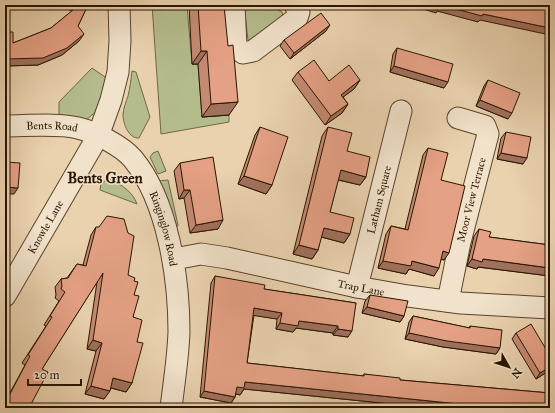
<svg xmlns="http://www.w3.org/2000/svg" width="555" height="413" font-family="'IM FELL Great Primer',serif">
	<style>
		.green { fill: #b5bc8c; stroke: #6f6846 }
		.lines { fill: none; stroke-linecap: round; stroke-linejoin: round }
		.minor-casing { stroke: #59442c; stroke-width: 23 }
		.minor { stroke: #f1e2cb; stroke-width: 21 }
		.wall { fill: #c58a72; stroke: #291500 }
		.shaded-wall { fill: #a0715d; stroke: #291500 }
		.building { fill: #e5a185; stroke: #291500 }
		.labels { text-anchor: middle; stroke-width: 3; stroke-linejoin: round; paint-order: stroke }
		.street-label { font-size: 11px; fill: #291500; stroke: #f1e2cb }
		.district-label { font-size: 15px; font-weight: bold; fill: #291500; stroke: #f1e2cb }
	</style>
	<rect width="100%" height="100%" fill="#ead2af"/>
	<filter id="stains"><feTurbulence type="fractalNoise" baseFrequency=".005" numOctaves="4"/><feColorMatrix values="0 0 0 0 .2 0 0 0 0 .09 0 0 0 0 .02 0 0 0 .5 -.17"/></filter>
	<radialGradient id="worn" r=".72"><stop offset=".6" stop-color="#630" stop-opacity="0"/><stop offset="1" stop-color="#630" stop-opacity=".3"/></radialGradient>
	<path class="green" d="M 152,5 L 190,5 L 187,6 L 192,64 L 198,64 L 202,117 L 229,115 L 229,122 L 161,134 Z
		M 244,5 L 268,5 L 282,12 L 284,20 L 250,43 L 248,40 Z
		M 92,68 L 108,79 L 100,108 L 92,115 L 86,120 L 59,122 L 59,102 Z
		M 132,71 L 136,72 L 150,117 L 139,138 C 129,139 123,124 123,115 C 123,109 126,102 128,96 C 130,88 131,79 132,71 Z
		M 158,151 L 166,171 L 158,174 L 150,157 L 153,153 Z
		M 109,179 C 121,184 133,192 137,204 L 100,190 L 101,183 Z
		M 168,180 L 178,225 L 177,227 L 158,181 Z"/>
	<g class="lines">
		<defs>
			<g id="minor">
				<path d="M 234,5 L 236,47 L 243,53 L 253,51 L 297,18 L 299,12 L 295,5"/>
				<path id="s1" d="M 5,126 C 26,126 58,123 78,128 C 95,132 122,146 133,159 C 168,201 179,279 179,332 C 178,358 174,383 171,408"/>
				<path id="s2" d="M 174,259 L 201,254 L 227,258 L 357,287 L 408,296 L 461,303 L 550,308"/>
				<path id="s3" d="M 357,287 L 401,111"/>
				<path id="s4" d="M 5,296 L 98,136 L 111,100 L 118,72 L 120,41 L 119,5"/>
				<path id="s5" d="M 448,301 L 460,242 L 488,134 L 485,126 L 458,118"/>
			</g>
		</defs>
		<use href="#minor" class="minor-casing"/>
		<use href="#minor" class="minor"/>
	</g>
	<path class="wall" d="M 61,5 L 88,5 L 78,26 L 79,41 L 62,55 L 38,65 L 5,66 L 5,32 L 13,43 L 51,28 L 72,11 L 61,6 Z
		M 189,5 L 224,5 L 229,115 L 202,117 L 198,64 L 192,64 Z
		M 313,5 L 325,5 L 321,10 Z
		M 326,31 L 290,59 L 280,46 L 284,40 Z
		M 397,48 L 444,88 L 390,72 L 393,54 Z
		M 298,72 L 329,81 L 360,80 L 354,89 L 343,97 L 348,104 L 342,113 L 325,125 L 292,80 Z
		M 488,80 L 508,119 L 476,106 L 484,86 Z
		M 260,127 L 272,185 L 266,194 L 238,184 L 255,135 Z
		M 328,127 L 347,151 L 366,177 L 360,185 L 338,180 L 330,212 L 350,234 L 344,243 L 321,237 L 318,250 L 312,259 L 293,254 L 322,136 Z
		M 506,132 L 523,164 L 497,159 L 501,138 Z
		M 428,148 L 441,180 L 444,260 L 441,259 L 434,276 L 409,269 L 406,274 L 378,268 L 386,234 L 391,226 L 405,229 L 423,155 Z
		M 180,163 L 218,229 L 190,233 L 184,198 L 179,199 L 174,171 Z
		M 96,227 L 128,275 L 134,281 L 133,317 L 137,342 L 132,383 L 126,392 L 111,388 L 104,399 L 85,394 L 96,351 L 87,349 L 97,282 L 42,369 L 29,408 L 5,408 L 5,402 L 25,365 L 22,363 L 46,326 L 44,325 L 59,301 L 55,298 L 56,295 L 55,287 L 61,279 L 67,278 L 77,264 L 83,265 L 91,235 Z
		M 479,229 L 489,237 L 550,245 L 550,276 L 478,267 L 477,269 L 467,266 L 474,236 Z
		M 215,276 L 264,289 L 356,303 L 348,337 L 333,335 L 333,333 L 296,328 L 293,332 L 276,329 L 277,319 L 254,315 L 247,363 L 363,376 L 364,374 L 400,380 L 550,393 L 550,405 L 547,408 L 431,408 L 244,389 L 240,395 L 236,394 L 235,397 L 231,403 L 200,397 L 211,283 Z
		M 370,295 L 404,316 L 400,322 L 362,313 L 365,301 Z
		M 413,316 L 469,328 L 470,326 L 500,348 L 496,354 L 443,347 L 405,339 L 409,322 Z
		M 516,333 L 550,370 L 536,379 L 512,339 Z"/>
	<path class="shaded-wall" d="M 410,5 L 441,5 L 483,14 L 550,28 L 550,35 L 480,20 L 478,22 L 437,11 L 436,13 Z
		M 330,25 L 326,31 L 290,59 L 294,53 Z
		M 84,34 L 79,41 L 62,55 L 38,65 L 5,66 L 5,59 Z
		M 201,51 L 207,51 L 198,64 L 192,64 Z
		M 394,66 L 448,82 L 444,88 L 390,72 Z
		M 360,80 L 354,89 L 335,103 L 341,95 Z
		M 480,100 L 512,113 L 508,119 L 476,106 Z
		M 238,102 L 229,115 L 202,117 L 211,104 Z
		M 348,104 L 342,113 L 325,125 L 331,116 Z
		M 501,153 L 527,158 L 523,164 L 497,159 Z
		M 341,170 L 366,177 L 360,185 L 335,179 Z
		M 244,176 L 272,185 L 266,194 L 238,184 Z
		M 5,187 L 18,188 L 14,194 L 5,194 Z
		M 184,190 L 190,190 L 184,198 L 179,199 Z
		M 223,220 L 218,229 L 190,233 L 196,225 Z
		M 324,228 L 350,234 L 344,243 L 318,236 Z
		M 299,245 L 318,250 L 312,259 L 293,254 Z
		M 443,251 L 449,253 L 444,260 L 438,259 Z
		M 472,259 L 483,259 L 550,268 L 550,276 L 478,267 L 477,269 L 467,266 Z
		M 383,261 L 412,261 L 439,268 L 434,276 L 409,269 L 406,274 L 378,268 Z
		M 367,307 L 404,316 L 400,322 L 362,313 Z
		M 254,308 L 282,313 L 277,319 L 250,315 Z
		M 299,321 L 338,326 L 333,333 L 296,328 L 293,332 L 276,329 L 280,323 Z
		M 338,329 L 352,331 L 348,337 L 333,335 Z
		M 409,333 L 500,348 L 496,354 L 443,347 L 405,339 Z
		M 93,340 L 102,343 L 96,351 L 87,349 Z
		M 550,367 L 550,370 L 536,379 L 540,373 Z
		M 113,378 L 132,383 L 126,392 L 108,387 Z
		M 245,382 L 498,408 L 431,408 L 244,389 L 240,395 L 233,393 L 237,387 Z
		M 91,386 L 110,391 L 104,399 L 85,394 Z
		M 204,391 L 235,397 L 231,403 L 200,397 Z
		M 550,402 L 550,405 L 547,408 L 543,408 Z"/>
	<path class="building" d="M 79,5 L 88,5 L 78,26 L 84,34 L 67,48 L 43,58 L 5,59 L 5,32 L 13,32 L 13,43 L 51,28 Z
		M 198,5 L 224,5 L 228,46 L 233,45 L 238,102 L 211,104 L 207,51 L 201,51 Z
		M 433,5 L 543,5 L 550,7 L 550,28 L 483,14 L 482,16 L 441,5 L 440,7 Z
		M 321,13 L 330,25 L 294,53 L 284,40 Z
		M 397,48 L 453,64 L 448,82 L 394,66 Z
		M 314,60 L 329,81 L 349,65 L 360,80 L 341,95 L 348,104 L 331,116 L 298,72 Z
		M 488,80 L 520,93 L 512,113 L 480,100 Z
		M 260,127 L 288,137 L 272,185 L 244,176 Z
		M 328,127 L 352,133 L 347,151 L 370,157 L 366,177 L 341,170 L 330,212 L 354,218 L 350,234 L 324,228 L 318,250 L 299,245 Z
		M 506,132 L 531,137 L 527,158 L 501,153 Z
		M 428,148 L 448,153 L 441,180 L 465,186 L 449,253 L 443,251 L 439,268 L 412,261 L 411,266 L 383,261 L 391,226 L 408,230 Z
		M 213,157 L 223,220 L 196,225 L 190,190 L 184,190 L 180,163 Z
		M 5,162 L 20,163 L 18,188 L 5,187 Z
		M 107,216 L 124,219 L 128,233 L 134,236 L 128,275 L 135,278 L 134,281 L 138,282 L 134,295 L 139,296 L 133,317 L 142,320 L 137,342 L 143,343 L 132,383 L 113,378 L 110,391 L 91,386 L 102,343 L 93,340 L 103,273 L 42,369 L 48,372 L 29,408 L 6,408 L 10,394 L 30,356 L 28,355 L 52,317 L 50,316 L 65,292 L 61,289 L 62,286 L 61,279 L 68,278 L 77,264 L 86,266 L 96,227 L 99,227 Z
		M 479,229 L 491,232 L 489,237 L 550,245 L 550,268 L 483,259 L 482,262 L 472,259 Z
		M 215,276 L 265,285 L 264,289 L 356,303 L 352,331 L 338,329 L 338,326 L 299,321 L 298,326 L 280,323 L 282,313 L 254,308 L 247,363 L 364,376 L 364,374 L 400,378 L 400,380 L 550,393 L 550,402 L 543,408 L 498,408 L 245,382 L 244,388 L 237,387 L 235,397 L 204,391 Z
		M 370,295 L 408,301 L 404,316 L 367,307 Z
		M 413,316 L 470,328 L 470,326 L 502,330 L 500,348 L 447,341 L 409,333 Z
		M 531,324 L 550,356 L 550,367 L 540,373 L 516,333 Z"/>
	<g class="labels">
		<g class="street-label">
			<text dy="4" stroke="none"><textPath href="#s1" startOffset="47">Bents Road</textPath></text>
			<text dy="4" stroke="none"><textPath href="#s3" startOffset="90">Latham Square</textPath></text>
			<text dy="4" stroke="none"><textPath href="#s5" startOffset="104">Moor View Terrace</textPath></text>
			<text dy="4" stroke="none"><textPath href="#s4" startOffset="80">Knowle Lane</textPath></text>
			<text dy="4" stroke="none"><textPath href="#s1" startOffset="214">Ringinglow Road</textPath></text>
			<text dy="4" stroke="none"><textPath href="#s2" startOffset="191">Trap Lane</textPath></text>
		</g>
		<g class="district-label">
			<text x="105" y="183">Bents Green</text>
		</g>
	</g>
	<rect width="555" height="413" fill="none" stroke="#ead2af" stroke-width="20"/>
	<rect x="6" y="6" width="543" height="401" fill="none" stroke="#291500" stroke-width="2"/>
	<rect x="10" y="10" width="535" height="393" fill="none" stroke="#291500"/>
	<g transform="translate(509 367) rotate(129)" stroke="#f1e2cb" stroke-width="3" paint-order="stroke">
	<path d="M0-3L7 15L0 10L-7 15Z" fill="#291500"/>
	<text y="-6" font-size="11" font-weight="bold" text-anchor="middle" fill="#291500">N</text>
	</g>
	<path d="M28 379v6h53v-6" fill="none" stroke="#291500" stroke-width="2"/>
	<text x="34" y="379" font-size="12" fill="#291500" stroke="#f1e2cb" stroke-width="3" paint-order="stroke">20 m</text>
	<rect width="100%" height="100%" filter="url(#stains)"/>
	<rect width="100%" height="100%" fill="url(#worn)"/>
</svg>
